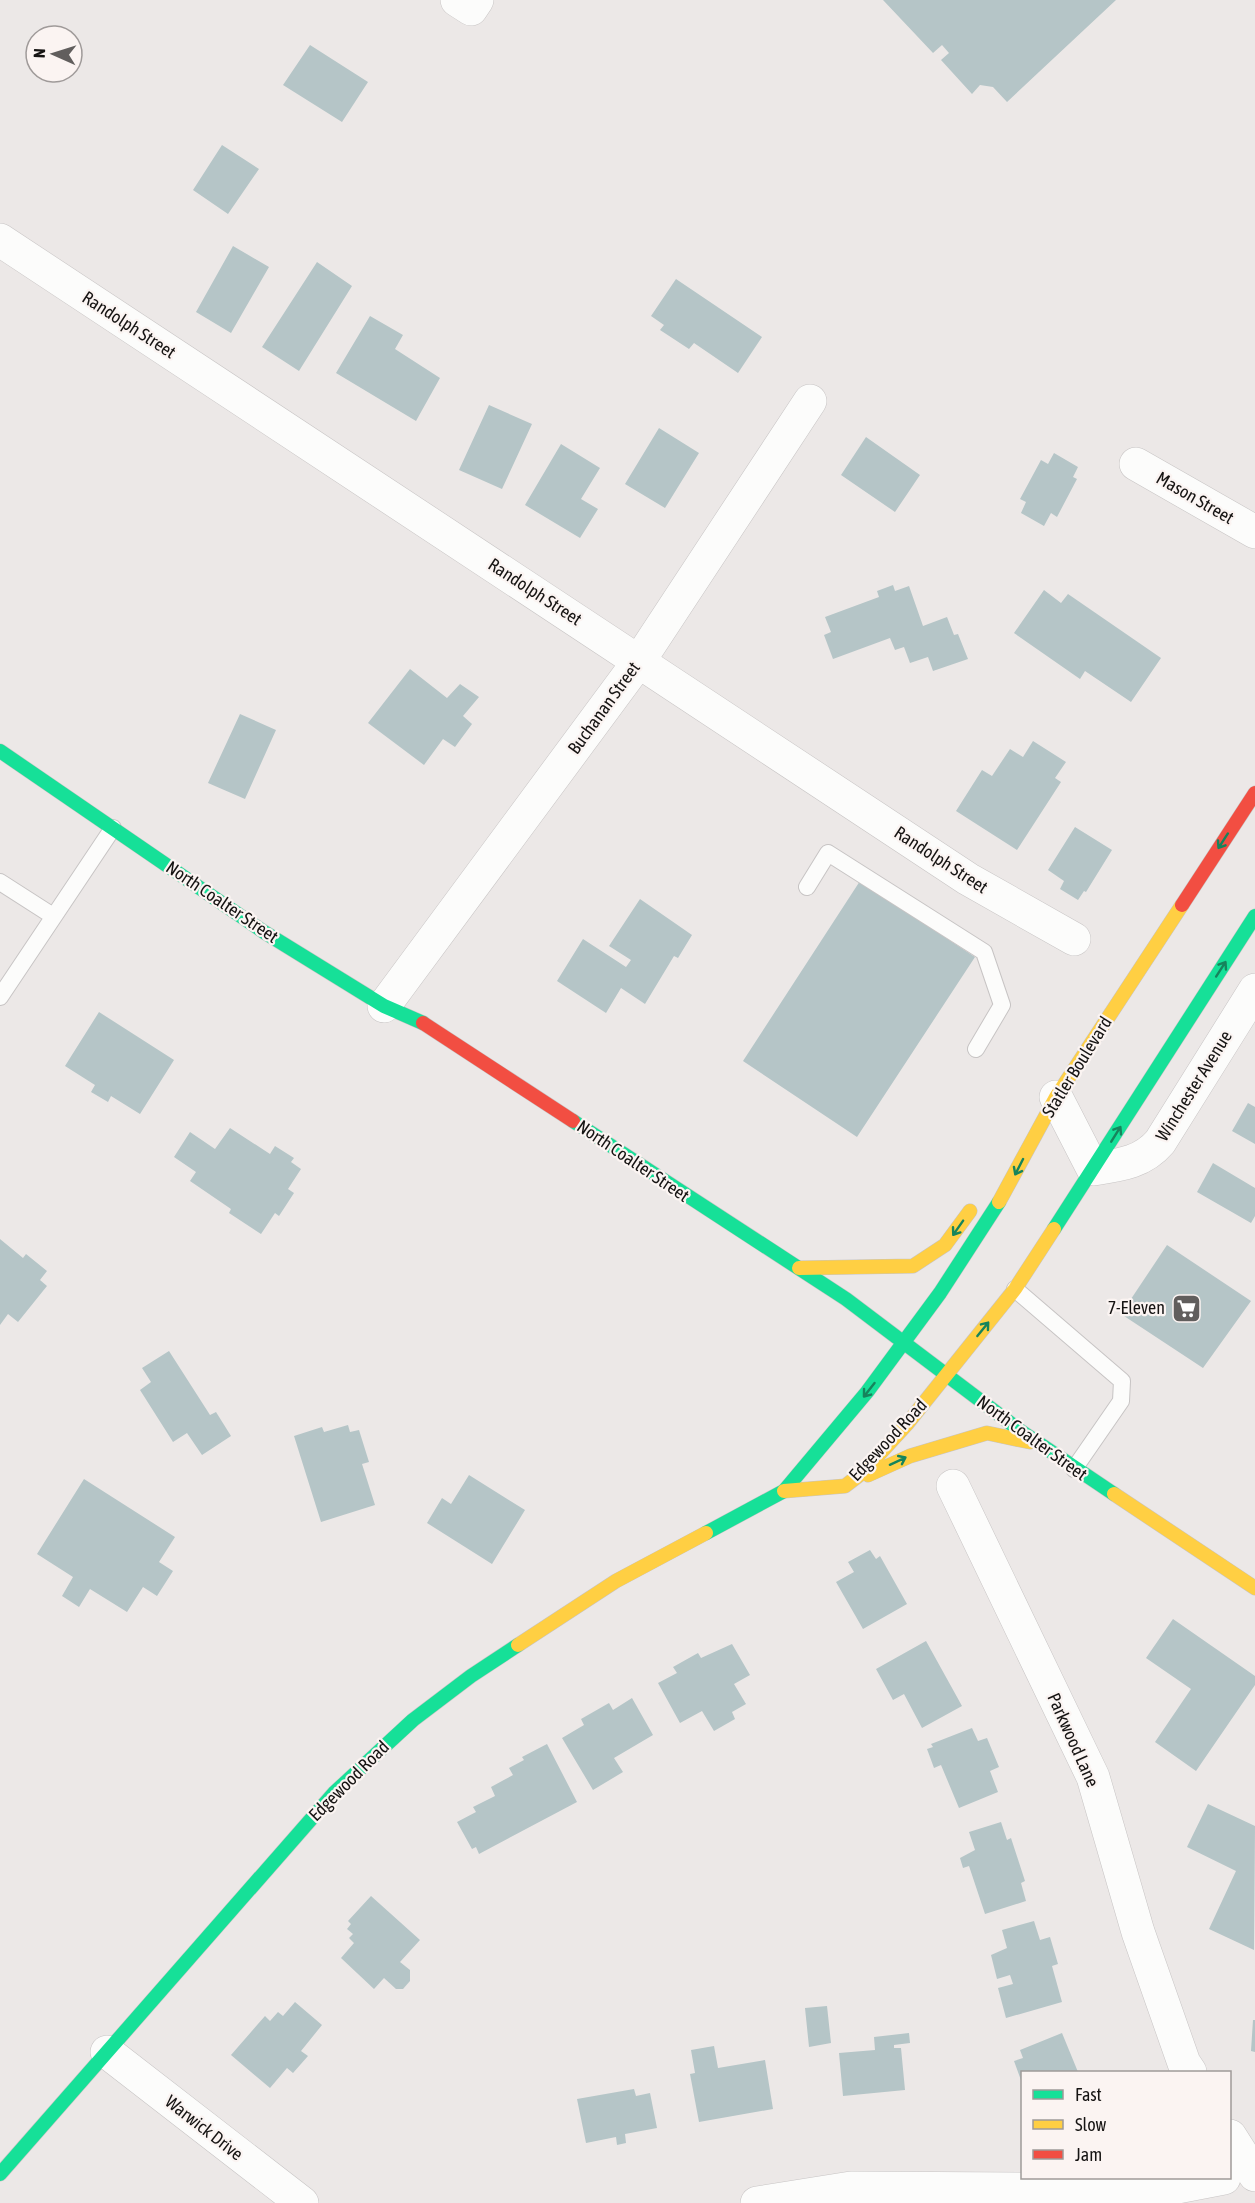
<svg xmlns="http://www.w3.org/2000/svg" width="1255" height="2203" font-family="'Asap Condensed',sans-serif">
	<style>
		.building { fill: #b5c5c7 }
		.lines { fill: none; stroke-linecap: round; stroke-linejoin: round }
		.lane-casing { stroke: #c7c4c4; stroke-width: 18 }
		.street-casing { stroke: #c7c4c4; stroke-width: 34 }
		.fast-casing { stroke: #c7c4c4; stroke-width: 15 }
		.slow-casing { stroke: #c7c4c4; stroke-width: 15 }
		.jam-casing { stroke: #c7c4c4; stroke-width: 15 }
		.lane { stroke: #fcfcfb; stroke-width: 16 }
		.street { stroke: #fcfcfb; stroke-width: 33 }
		.fast { stroke: #16e098; stroke-width: 14 }
		.slow { stroke: #ffcf43; stroke-width: 14 }
		.jam { stroke: #f24e42; stroke-width: 14 }
		.oneway { stroke: #16845c }
		.labels { text-anchor: middle; stroke-width: 4.5; stroke-linejoin: round; paint-order: stroke }
		.street-label { font-size: 18px; fill: #161413; stroke: #fbf4f2 }
		.poi-label { font-size: 18px; fill: #161413; stroke: #fbf4f2; text-anchor: end }
	</style>
	<rect width="100%" height="100%" fill="#ece8e7"/>
	<path class="building" d="M 883,0 L 1116,0 L 1007,102 L 993,87 L 980,85 L 972,94 L 941,60 L 949,53 L 942,45 L 933,53 Z
		M 310,45 L 368,82 L 342,122 L 283,85 Z
		M 222,145 L 259,169 L 228,214 L 193,190 Z
		M 233,246 L 269,267 L 231,333 L 196,312 Z
		M 317,262 L 352,286 L 299,371 L 262,347 Z
		M 676,279 L 762,337 L 738,373 L 694,343 L 689,349 L 660,330 L 664,325 L 651,316 Z
		M 370,316 L 403,335 L 395,349 L 440,378 L 416,421 L 336,373 Z
		M 489,405 L 532,424 L 502,489 L 459,470 Z
		M 659,428 L 699,453 L 665,508 L 625,484 Z
		M 866,437 L 920,475 L 895,512 L 841,475 Z
		M 561,444 L 600,468 L 581,499 L 598,509 L 580,538 L 525,505 Z
		M 1054,453 L 1078,467 L 1073,477 L 1077,479 L 1057,517 L 1051,513 L 1044,526 L 1021,513 L 1026,502 L 1020,499 L 1041,460 L 1048,464 Z
		M 893,585 L 895,591 L 909,586 L 923,626 L 947,617 L 954,635 L 958,634 L 968,659 L 933,671 L 928,657 L 910,663 L 904,647 L 895,650 L 890,638 L 833,659 L 824,635 L 831,632 L 825,617 L 879,597 L 877,591 Z
		M 1044,590 L 1061,603 L 1068,594 L 1161,658 L 1131,702 L 1085,671 L 1080,679 L 1014,633 Z
		M 410,669 L 447,698 L 460,684 L 479,697 L 463,716 L 472,724 L 455,747 L 443,739 L 424,765 L 368,723 Z
		M 240,714 L 276,730 L 245,799 L 208,783 Z
		M 1033,741 L 1066,762 L 1055,778 L 1061,782 L 1017,850 L 956,811 L 982,770 L 992,776 L 1010,749 L 1023,757 Z
		M 1075,827 L 1112,850 L 1086,892 L 1084,891 L 1078,900 L 1060,889 L 1064,881 L 1048,870 Z
		M 860,881 L 975,957 L 857,1137 L 743,1061 Z
		M 640,899 L 692,935 L 678,958 L 674,956 L 645,1004 L 621,988 L 606,1013 L 557,981 L 583,939 L 626,967 L 631,960 L 609,946 Z
		M 99,1012 L 174,1060 L 140,1114 L 111,1096 L 108,1102 L 91,1092 L 95,1085 L 65,1066 Z
		M 1248,1103 L 1255,1107 L 1255,1144 L 1232,1131 Z
		M 230,1128 L 270,1154 L 275,1146 L 294,1158 L 291,1162 L 301,1169 L 288,1189 L 294,1193 L 279,1216 L 275,1213 L 261,1234 L 229,1213 L 231,1209 L 190,1181 L 196,1172 L 174,1157 L 190,1132 L 215,1149 Z
		M 1213,1163 L 1255,1188 L 1255,1216 L 1251,1223 L 1197,1192 Z
		M 0,1239 L 23,1258 L 26,1254 L 47,1271 L 40,1280 L 47,1286 L 18,1322 L 8,1314 L 0,1325 Z
		M 1167,1245 L 1251,1301 L 1203,1368 L 1121,1314 Z
		M 169,1351 L 210,1415 L 216,1412 L 231,1436 L 202,1455 L 187,1433 L 173,1442 L 140,1390 L 151,1382 L 142,1368 Z
		M 348,1425 L 350,1432 L 359,1430 L 369,1462 L 362,1464 L 375,1505 L 321,1522 L 294,1436 L 322,1427 L 324,1432 Z
		M 469,1475 L 525,1510 L 492,1564 L 427,1523 L 442,1498 L 451,1504 Z
		M 84,1479 L 175,1537 L 159,1562 L 173,1571 L 157,1596 L 143,1587 L 127,1612 L 90,1589 L 79,1607 L 62,1596 L 73,1577 L 37,1554 Z
		M 870,1550 L 876,1559 L 880,1556 L 907,1604 L 863,1629 L 836,1582 L 854,1572 L 848,1562 Z
		M 1173,1619 L 1255,1676 L 1255,1685 L 1196,1771 L 1155,1742 L 1191,1689 L 1146,1658 Z
		M 926,1641 L 962,1706 L 922,1728 L 904,1694 L 893,1700 L 876,1669 Z
		M 732,1644 L 750,1675 L 734,1684 L 746,1704 L 732,1712 L 735,1719 L 714,1731 L 702,1711 L 680,1723 L 658,1683 L 677,1673 L 673,1667 L 698,1653 L 701,1658 Z
		M 632,1698 L 653,1735 L 614,1758 L 623,1772 L 593,1790 L 562,1738 L 584,1725 L 581,1719 L 609,1703 L 613,1710 Z
		M 972,1728 L 978,1741 L 987,1738 L 999,1767 L 990,1771 L 998,1792 L 959,1808 L 941,1765 L 934,1768 L 927,1749 L 933,1747 L 931,1744 Z
		M 547,1744 L 577,1802 L 479,1854 L 476,1847 L 472,1849 L 457,1822 L 476,1812 L 473,1807 L 495,1796 L 491,1787 L 513,1775 L 509,1768 L 524,1760 L 522,1757 Z
		M 1208,1804 L 1255,1826 L 1254,1950 L 1209,1929 L 1236,1871 L 1187,1847 Z
		M 1001,1822 L 1007,1840 L 1011,1838 L 1025,1881 L 1021,1883 L 1026,1901 L 985,1914 L 969,1866 L 963,1868 L 960,1858 L 975,1850 L 969,1832 Z
		M 371,1896 L 420,1940 L 400,1962 L 410,1970 L 410,1981 L 403,1989 L 396,1989 L 384,1978 L 374,1989 L 341,1958 L 354,1943 L 349,1938 L 353,1934 L 347,1929 L 351,1924 L 348,1921 Z
		M 1034,1921 L 1040,1940 L 1050,1937 L 1058,1964 L 1052,1966 L 1062,2002 L 1006,2018 L 998,1988 L 1013,1984 L 1010,1975 L 997,1979 L 991,1955 L 1007,1948 L 1002,1930 Z
		M 295,2002 L 322,2025 L 301,2051 L 308,2056 L 293,2073 L 287,2068 L 270,2088 L 231,2055 L 265,2016 L 270,2021 L 278,2012 L 283,2016 Z
		M 827,2006 L 831,2043 L 809,2047 L 805,2008 Z
		M 1253,2020 L 1255,2020 L 1255,2052 L 1251,2051 Z
		M 909,2033 L 910,2043 L 894,2045 L 894,2048 L 901,2048 L 905,2090 L 843,2096 L 839,2053 L 875,2050 L 874,2037 Z
		M 1062,2033 L 1078,2072 L 1022,2072 L 1022,2083 L 1014,2061 L 1023,2058 L 1020,2050 Z
		M 714,2046 L 718,2068 L 765,2060 L 773,2109 L 699,2122 L 690,2074 L 695,2073 L 691,2050 Z
		M 634,2089 L 636,2096 L 650,2093 L 657,2128 L 625,2134 L 626,2143 L 617,2145 L 616,2137 L 586,2143 L 577,2099 Z"/>
	<g class="lines">
		<defs>
			<path id="lane" d="M 0,882 L 53,916
				M 807,887 L 828,853 L 984,952 L 1002,1005 L 976,1049
				M 0,997 L 113,828
				M 1015,1289 L 1122,1381 L 1121,1401 L 1074,1469"/>
			<path id="street" d="M 457,0 L 471,9 L 477,0
				M 0,240 L 968,879 L 1074,939
				M 1136,464 L 1255,532
				M 384,1006 L 639,661 L 810,401
				M 1056,1097 L 1093,1169 C 1119,1165 1142,1163 1160,1142 L 1255,990
				M 953,1486 L 1093,1777 L 1138,1932 L 1184,2063 L 1190,2072
				M 107,2052 L 302,2203
				M 1230,2136 L 1255,2175
				M 757,2203 L 851,2188 L 1162,2190 L 1224,2178"/>
			<path id="fast" d="M 0,751 L 264,932 L 384,1006 L 423,1023
				M 573,1121 L 846,1299 L 1022,1432 L 1114,1494
				M 1054,1229 L 1255,916
				M 706,1533 L 784,1491 L 867,1392 L 940,1293 L 999,1202
				M 0,2174 L 334,1793 L 413,1720 L 471,1676 L 518,1645"/>
			<path id="slow" d="M 999,1202 L 1056,1097 L 1182,905
				M 799,1268 L 913,1266 L 945,1245 L 970,1211
				M 868,1475 L 910,1456 L 987,1433 L 1030,1442
				M 784,1491 L 845,1486 L 862,1473 L 907,1424 L 1015,1289 L 1054,1229
				M 1114,1494 L 1255,1588
				M 518,1645 L 616,1581 L 706,1533"/>
			<path id="jam" d="M 1182,905 L 1255,793
				M 423,1023 L 573,1121"/>
		</defs>
		<use href="#lane" class="lane-casing"/>
		<use href="#street" class="street-casing"/>
		<use href="#fast" class="fast-casing"/>
		<use href="#slow" class="slow-casing"/>
		<use href="#jam" class="jam-casing"/>
		<use href="#lane" class="lane"/>
		<use href="#street" class="street"/>
		<use href="#fast" class="fast"/>
		<use href="#slow" class="slow"/>
		<use href="#jam" class="jam"/>
	</g>
	<defs><path id="oneway-shaft" d="M-6 0H5M1.5-3L5.5 0L1.5 3" fill="none" stroke-width="1.6" stroke-linecap="round" stroke-linejoin="round" transform="scale(1.5)"/></defs>
	<g class="oneway">
		<use href="#oneway-shaft" transform="translate(1223 841) rotate(123)"/>
		<use href="#oneway-shaft" transform="translate(1221 969) rotate(-57)"/>
		<use href="#oneway-shaft" transform="translate(1116 1134) rotate(-58)"/>
		<use href="#oneway-shaft" transform="translate(1019 1167) rotate(117)"/>
		<use href="#oneway-shaft" transform="translate(958 1228) rotate(125)"/>
		<use href="#oneway-shaft" transform="translate(983 1329) rotate(-51)"/>
		<use href="#oneway-shaft" transform="translate(869 1390) rotate(128)"/>
		<use href="#oneway-shaft" transform="translate(898 1461) rotate(-25)"/>
	</g>
	<defs>
		<symbol id="supermarket-square" viewBox="-11 -11 22 22"><rect x="-9" y="-9" width="18" height="18" rx="4" fill="#615e5d" stroke="#fbf4f2"/><path d="M-6-5.5h2.5l.6 2H6L4.5 2H-2.5L-4.4-4H-6ZM-1.5 3.2a1.3 1.3 0 1 0 .1 0ZM3 3.2a1.3 1.3 0 1 0 .1 0Z" fill="#fff"/></symbol>
	</defs>
	<g fill-rule="evenodd">
		<use href="#supermarket-square" x="1170" y="1292" width="33" height="33"/>
	</g>
	<g class="labels">
		<g class="street-label">
			<text transform="translate(129 325) rotate(33)" y="6">Randolph Street</text>
			<text transform="translate(1195 498) rotate(30)" y="6">Mason Street</text>
			<text transform="translate(535 592) rotate(33)" y="6">Randolph Street</text>
			<text transform="translate(604 708) rotate(-54)" y="6">Buchanan Street</text>
			<text transform="translate(941 860) rotate(33)" y="6">Randolph Street</text>
			<text transform="translate(222 902) rotate(34)" y="6">North Coalter Street</text>
			<text transform="translate(1077 1067) rotate(-58)" y="6">Statler Boulevard</text>
			<text transform="translate(1194 1086) rotate(-58)" y="6">Winchester Avenue</text>
			<text transform="translate(633 1161) rotate(34)" y="6">North Coalter Street</text>
			<text transform="translate(1032 1438) rotate(36)" y="6">North Coalter Street</text>
			<text transform="translate(888 1440) rotate(-47)" y="6">Edgewood Road</text>
			<text transform="translate(1073 1740) rotate(66)" y="6">Parkwood Lane</text>
			<text transform="translate(349 1781) rotate(-45)" y="6">Edgewood Road</text>
			<text transform="translate(204 2128) rotate(38)" y="6">Warwick Drive</text>
		</g>
		<g class="poi-label">
			<text x="1165" y="1314">7-Eleven</text>
		</g>
	</g>
	<rect x="1021" y="2071" width="210" height="108" fill="#fbf4f2" stroke="#9f9a99" stroke-width="1.5"/>
	<rect x="1033" y="2090" width="30" height="9" fill="#16e098" stroke="#9f9a99" stroke-width="1.5"/>
	<text x="1075" y="2101" font-size="18" fill="#161413">Fast</text>
	<rect x="1033" y="2120" width="30" height="9" fill="#ffcf43" stroke="#9f9a99" stroke-width="1.5"/>
	<text x="1075" y="2131" font-size="18" fill="#161413">Slow</text>
	<rect x="1033" y="2150" width="30" height="9" fill="#f24e42" stroke="#9f9a99" stroke-width="1.5"/>
	<text x="1075" y="2161" font-size="18" fill="#161413">Jam</text>
	<g transform="translate(54 54) rotate(273)"><circle r="28" fill="#fbf4f2" stroke="#9f9a99" stroke-width="1.5"/>
	<path d="M0-4.5L10 22L0 15L-10 22Z" fill="#615e5d"/>
	<text y="-9" font-size="16" font-weight="bold" text-anchor="middle" fill="#161413">N</text>
	</g>
</svg>
